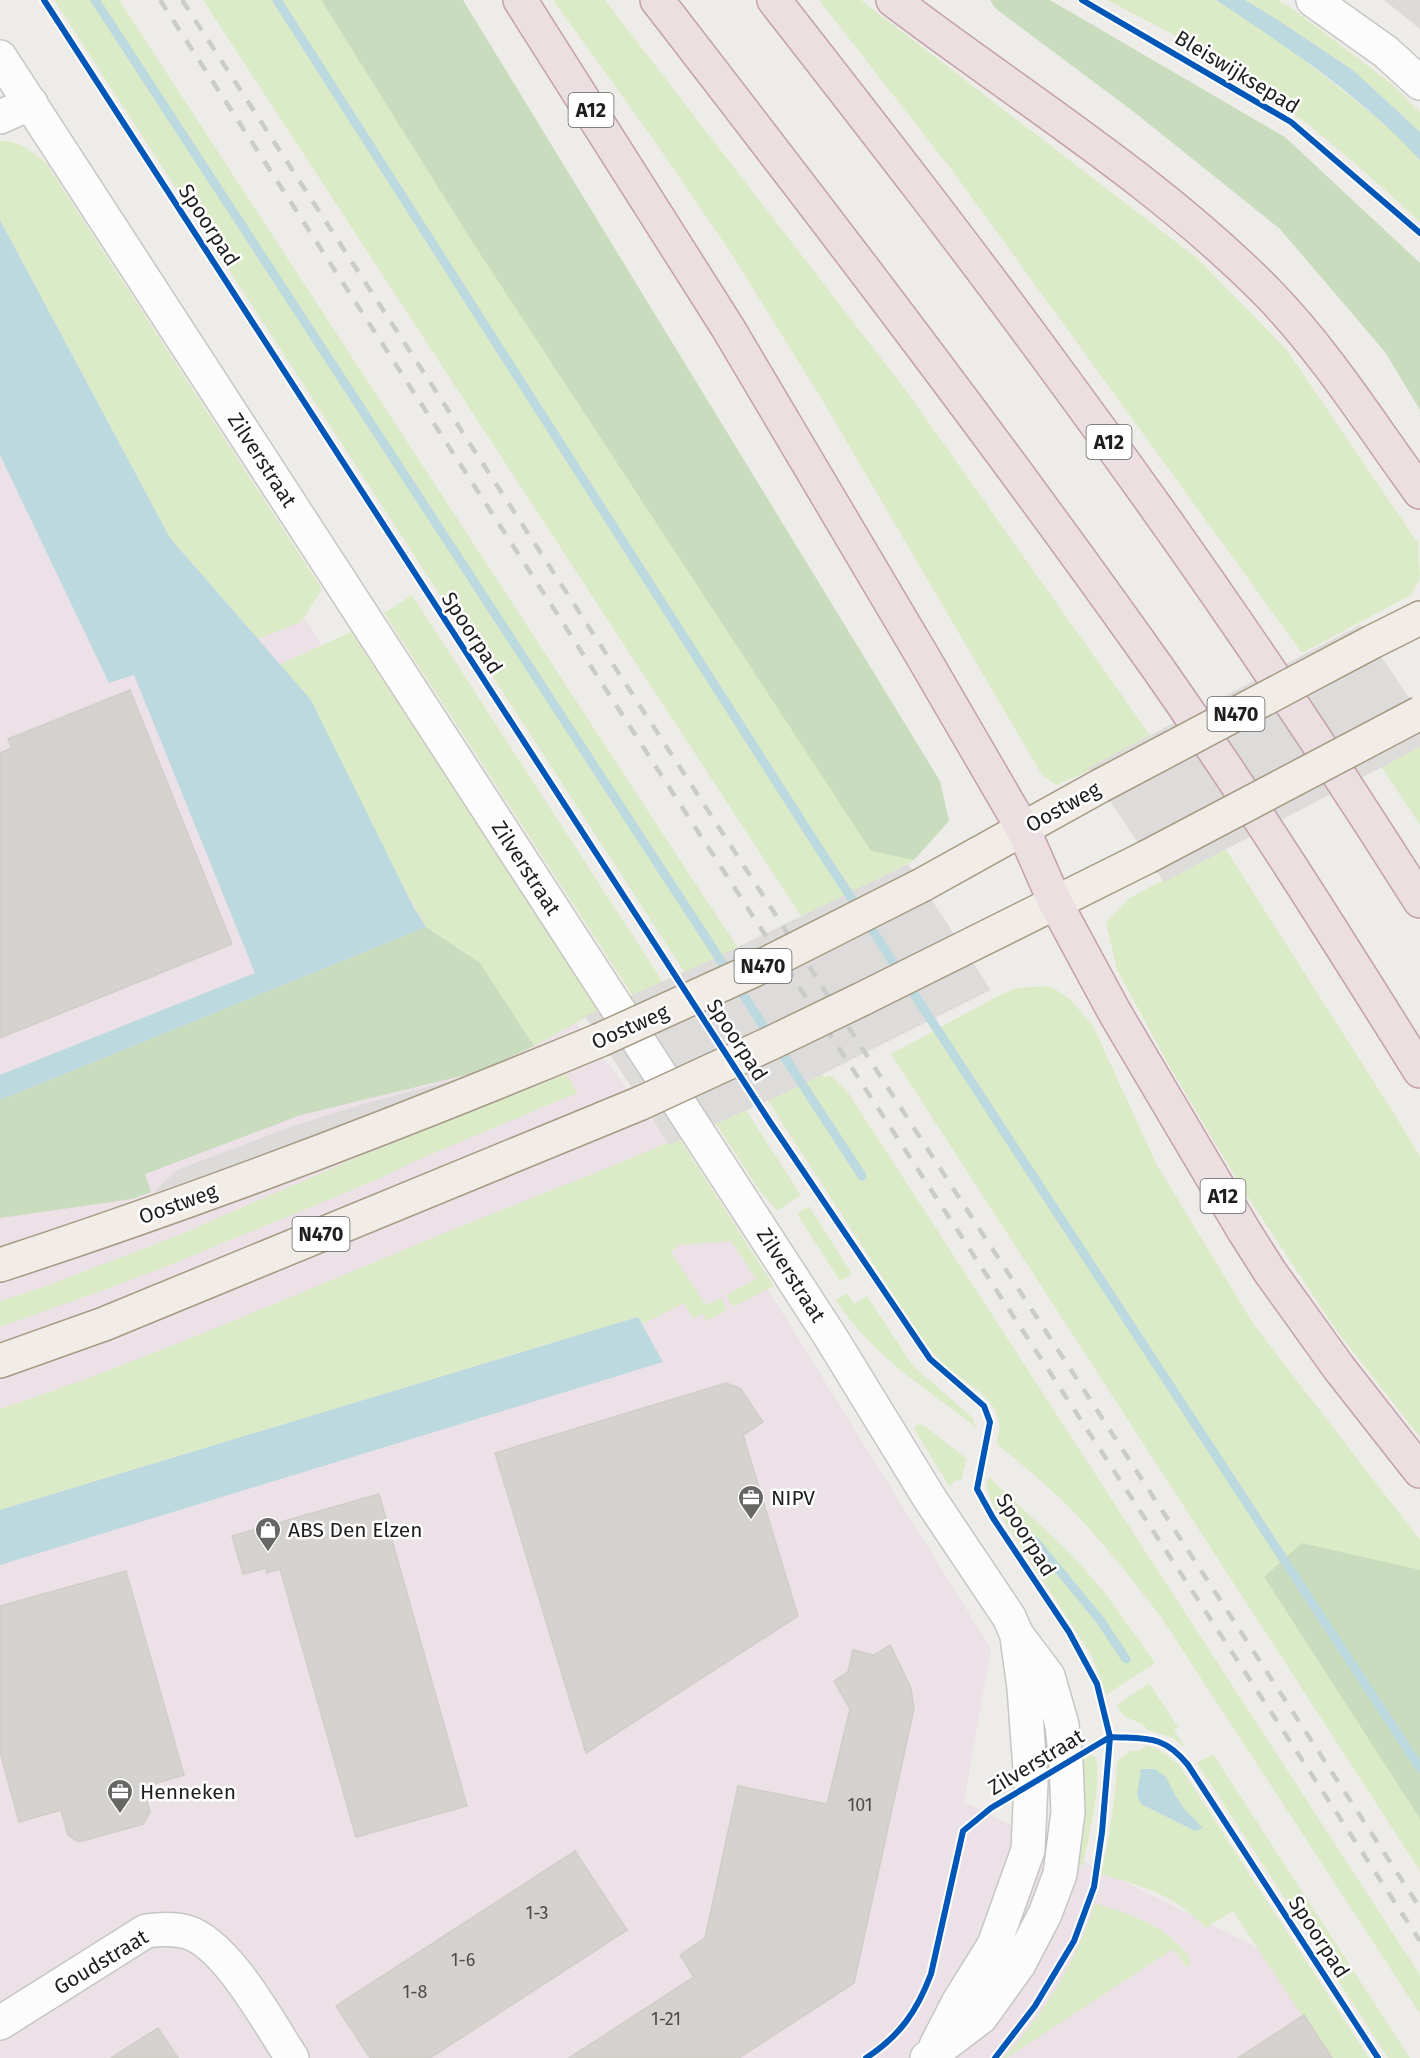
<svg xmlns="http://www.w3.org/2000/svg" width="1420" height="2058" font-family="'Fira Sans',sans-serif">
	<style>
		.industrial { fill: #ebe1e7 }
		.religious { fill: #dcdbd9 }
		.grass { fill: #dbebc7 }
		.forest { fill: #c9dcbe }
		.water { fill: #bcd9e0 }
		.pier { fill: #dddcdb }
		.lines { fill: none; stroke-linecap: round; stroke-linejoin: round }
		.stream { stroke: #bcd9e0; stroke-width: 9 }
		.building { fill: #d5d2cf; stroke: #d1cdc9; stroke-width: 1.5 }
		.minor-casing { stroke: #c6c6c4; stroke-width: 36 }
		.major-casing { stroke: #a59a84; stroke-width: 36 }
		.highway-casing { stroke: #c3a0aa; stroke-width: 36 }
		.minor { stroke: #fcfcfc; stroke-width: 33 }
		.major { stroke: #f1ece5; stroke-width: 33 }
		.highway { stroke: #ebdfe1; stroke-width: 33 }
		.rail { stroke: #cbcbca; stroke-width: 4.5; stroke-dasharray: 12 12; stroke-linecap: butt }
		.major-bridge-casing { stroke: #a59a84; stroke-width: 36; stroke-linecap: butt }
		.major-bridge { stroke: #f1ece5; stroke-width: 33 }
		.cycleway-casing { stroke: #fff; stroke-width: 10 }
		.cycleway { stroke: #0057b8; stroke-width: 6 }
		.labels { text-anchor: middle; stroke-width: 5; stroke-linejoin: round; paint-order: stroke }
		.number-label { font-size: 18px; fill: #4c4c4b }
		.shield { fill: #fff; stroke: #626262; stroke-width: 1.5 }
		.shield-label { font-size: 20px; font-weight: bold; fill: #1f1f1f }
		.street-label { font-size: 21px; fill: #1f1f1f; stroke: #fff }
		.poi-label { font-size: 21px; fill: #1f1f1f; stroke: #fff; text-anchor: start }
	</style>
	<rect width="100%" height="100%" fill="#eeece8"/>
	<path class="industrial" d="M 0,183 L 101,308 L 530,962 L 711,1198 L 991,1649 L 964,1802 L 1290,1964 L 1352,2058 L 0,2058 Z"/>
	<path class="religious" d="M 1384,0 L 1420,0 L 1420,29 Z
		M 458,1079 L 292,1145 L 153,1193 L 177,1170 L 293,1126 L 367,1103 Z"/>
	<path class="grass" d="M 54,0 L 119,0 L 693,880 L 824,1077 L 830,1075 L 849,1094 L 1420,1975 L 1420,2014 L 1161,1617 C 1132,1579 1102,1541 1069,1507 C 1046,1484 1021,1464 996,1443 C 1011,1402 970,1388 944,1365 C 936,1358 930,1349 923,1340 Z
		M 203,0 L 321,0 L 471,240 L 871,850 L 914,860 L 803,919 Z
		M 553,0 L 605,0 L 907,392 L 1152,738 L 1093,769 L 1057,785 L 1042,775 L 824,403 L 731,253 L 653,139 Z
		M 819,0 L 861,0 L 1198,259 L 1286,349 L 1418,543 L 1420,578 L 1411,595 L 1302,653 L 954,173 Z
		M 1107,0 L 1216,0 L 1294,52 L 1394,131 L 1420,160 L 1420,222 C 1353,160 1283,99 1204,52 C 1173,33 1139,17 1107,0 Z
		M 1245,0 L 1278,0 L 1290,7 L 1393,85 L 1420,113 L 1420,132 L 1354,71 L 1278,20 Z
		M 0,141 C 19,140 33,152 46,163 L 322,589 L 301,622 L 258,639 L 170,538 L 0,220 Z
		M 412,595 L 801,1195 L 777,1211 L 759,1190 L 384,613 Z
		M 351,632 L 600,1010 L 534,1046 L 480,963 L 426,927 L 280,664 Z
		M 1420,743 L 1420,825 L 1380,765 Z
		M 1225,848 L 1395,1115 L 1420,1157 L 1420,1437 L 1336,1330 L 1242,1188 L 1171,1069 L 1117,970 L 1106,923 L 1129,898 Z
		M 1050,986 L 1070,999 L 1093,1026 L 1157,1165 L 1254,1325 L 1420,1540 L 1420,1570 L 1264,1577 L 1420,1819 L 1420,1871 L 891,1054 L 998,996 L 1017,988 Z
		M 566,1074 L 577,1093 L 422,1158 L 374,1181 L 175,1263 L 115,1286 L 0,1327 L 0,1301 L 38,1289 L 174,1237 L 356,1158 Z
		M 679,1138 L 774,1286 L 733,1307 L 726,1295 L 756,1279 L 731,1241 L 680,1245 L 671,1252 L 706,1305 L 721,1298 L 727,1310 L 707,1321 L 703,1314 L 693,1318 L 684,1303 L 643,1324 L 638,1317 L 0,1510 L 0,1409 C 138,1363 271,1305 406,1249 C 496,1211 589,1177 679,1138 Z
		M 809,1206 L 852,1274 L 840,1281 L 797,1214 Z
		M 847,1293 L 854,1304 L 867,1296 L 913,1366 L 972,1417 L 976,1427 C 926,1389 870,1354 836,1300 Z
		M 917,1424 L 923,1425 L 967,1459 L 961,1481 L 957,1480 L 949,1486 L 914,1429 Z
		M 989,1477 L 1071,1554 L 1105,1593 L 1155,1663 L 1106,1695 L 1092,1656 L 991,1501 L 986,1483 Z
		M 1149,1683 L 1178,1727 L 1174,1730 L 1187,1749 L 1173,1738 L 1147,1730 L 1144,1725 C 1133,1719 1122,1719 1117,1705 Z
		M 1146,1745 L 1160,1750 L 1179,1765 L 1369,2058 L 1330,2058 L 1233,1911 L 1206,1928 C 1171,1893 1147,1888 1101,1874 C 1109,1836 1116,1800 1117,1761 L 1131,1751 L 1140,1751 Z
		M 1213,1754 L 1410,2058 L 1388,2058 L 1197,1763 Z
		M 1090,1755 L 1096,1757 C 1102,1786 1088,1837 1083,1867 L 1078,1863 L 1079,1762 Z
		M 1095,1903 C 1134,1916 1163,1924 1190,1957 L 1190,1965 L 1187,1967 L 1173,1949 L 1007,2058 L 1003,2058 C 1045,2013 1076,1961 1095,1903 Z"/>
	<path class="forest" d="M 321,0 L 463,0 L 940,781 L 949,821 L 914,860 L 871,851 L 471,240 Z
		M 990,0 L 1050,0 L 1285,137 L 1420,263 L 1420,410 L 1385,352 L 1280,229 L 1134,112 L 995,8 Z
		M 426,927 L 480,963 L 534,1046 L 478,1072 L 301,1115 L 145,1174 L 151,1192 L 132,1199 L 0,1218 L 0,1100 Z
		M 1302,1543 L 1420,1570 L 1420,1819 L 1264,1577 Z"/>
	<path class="water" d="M 1216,0 L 1245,0 L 1278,20 L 1354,71 L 1420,132 L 1420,160 C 1362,96 1288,48 1216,0 Z
		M 0,220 L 170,538 L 311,700 L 414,908 L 426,927 L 0,1100 L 0,1075 L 255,973 L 134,675 L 109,683 L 0,455 Z
		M 638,1317 L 663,1362 L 0,1565 L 0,1510 Z
		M 1141,1769 L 1155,1769 L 1166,1777 L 1175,1795 L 1186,1811 L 1203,1828 L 1195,1831 L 1141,1804 L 1137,1795 Z"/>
	<path class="pier" d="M 1360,625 L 1420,714 L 1420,747 L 1164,882 L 1088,768 Z
		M 908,864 L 991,990 L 789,1091 L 669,1145 L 585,1016 L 713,959 Z"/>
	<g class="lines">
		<path class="stream" d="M 95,0 L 770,1036
			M 277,0 L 818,847 L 1420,1768
			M 778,1047 L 862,1176
			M 1035,1541 L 1100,1620 L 1126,1659"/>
	</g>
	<path class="building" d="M 130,690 L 232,944 L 0,1038 L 0,753 L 12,748 L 8,739 Z
		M 726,1383 L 740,1388 L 763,1422 L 743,1435 L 798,1616 L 586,1753 L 495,1453 Z
		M 379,1494 L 467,1806 L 356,1837 L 280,1569 L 267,1573 L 266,1568 L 243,1574 L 232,1536 Z
		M 126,1571 L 184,1775 L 143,1787 L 150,1812 L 143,1824 L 79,1842 L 68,1835 L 61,1810 L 19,1822 L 0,1752 L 0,1606 Z
		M 890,1645 L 911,1688 L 914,1709 L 854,1983 L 739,2058 L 569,2058 L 694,1977 L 680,1955 L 705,1938 L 738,1786 L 827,1804 L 850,1709 L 834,1681 L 848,1672 L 853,1650 L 874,1655 Z
		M 575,1851 L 627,1930 L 430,2058 L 370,2058 L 336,2006 Z
		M 1304,2015 L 1332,2058 L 1238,2058 L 1281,2030 Z
		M 158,2028 L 178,2058 L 111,2058 Z"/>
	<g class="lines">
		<defs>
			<path id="minor" d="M 1313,0 L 1386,52 L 1420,83
				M 0,57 L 830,1336 L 930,1499 L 1009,1617 L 1017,1635 L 1048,1676 L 1062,1725 L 1066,1763 L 1068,1812 L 1060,1874 L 1045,1914 L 1019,1964 L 981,2017 L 927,2058
				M 0,117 L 31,103
				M 0,2023 L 146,1931 C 160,1929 173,1928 187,1932 C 227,1944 269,2023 292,2058
				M 936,2046 L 958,2003 L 994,1945 L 1028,1850 L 1031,1783 L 1024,1688 L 1017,1637"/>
			<path id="major" d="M 1372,642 L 1420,618
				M 922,885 L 1100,786
				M 862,999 L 1147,857
				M 0,1265 C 203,1199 403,1122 600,1040
				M 0,1361 L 104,1324 L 641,1103"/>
			<path id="highway" d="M 520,0 L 728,328 L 923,657 L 1023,829 L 1055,902 L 1115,1013 L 1244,1231 L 1270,1272 L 1339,1368 L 1420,1471
				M 657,0 C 827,220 996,440 1157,667 C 1249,798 1335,935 1420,1071
				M 774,0 C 870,123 966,246 1058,372 C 1185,544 1306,720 1420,901
				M 893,0 C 1019,96 1157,180 1269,294 C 1327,354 1371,425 1420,492"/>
		</defs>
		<use href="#minor" class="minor-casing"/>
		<use href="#major" class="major-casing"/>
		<use href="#highway" class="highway-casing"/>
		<use href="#minor" class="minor"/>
		<use href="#major" class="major"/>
		<use href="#highway" class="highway"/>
		<path class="rail" d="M 160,0 L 680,804 L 1420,1941
			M 182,0 L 1420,1908"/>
		<defs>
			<path id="major-bridge" d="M 1100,786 L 1372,642
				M 1147,857 L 1420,713
				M 600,1040 L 754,970 L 922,885
				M 641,1103 L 771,1043 L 862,999"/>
		</defs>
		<use href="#major-bridge" class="major-bridge-casing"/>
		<use href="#major-bridge" class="major-bridge"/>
		<defs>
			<path id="cycleway" d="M 44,0 L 770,1122 L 930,1359 L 984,1406 L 990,1422 L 977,1489 L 993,1518 L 1069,1632 L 1097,1684 L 1110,1737 C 1146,1739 1163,1734 1188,1765 L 1378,2058
				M 1082,0 L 1291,122 L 1420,233
				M 866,2058 C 900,2036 917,2011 931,1974 L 963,1831 L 991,1808 L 1110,1737
				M 995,2058 L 1035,2006 L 1074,1941 L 1094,1887 L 1102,1832 L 1110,1737"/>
		</defs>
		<use href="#cycleway" class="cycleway-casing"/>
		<use href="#cycleway" class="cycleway"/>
	</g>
	<defs>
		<symbol id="office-pin" viewBox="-11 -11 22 30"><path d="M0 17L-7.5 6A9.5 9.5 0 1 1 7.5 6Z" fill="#676765" stroke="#fff"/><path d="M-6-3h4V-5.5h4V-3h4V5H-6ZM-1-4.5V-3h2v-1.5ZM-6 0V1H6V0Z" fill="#fff"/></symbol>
		<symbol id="shop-pin" viewBox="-11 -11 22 30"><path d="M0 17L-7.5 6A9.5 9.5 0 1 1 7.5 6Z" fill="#676765" stroke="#fff"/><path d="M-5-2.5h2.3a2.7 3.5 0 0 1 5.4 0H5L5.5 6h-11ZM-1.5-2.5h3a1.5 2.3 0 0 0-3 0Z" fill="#fff"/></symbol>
	</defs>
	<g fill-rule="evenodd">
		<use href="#office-pin" x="736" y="1483" width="30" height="40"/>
		<use href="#shop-pin" x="253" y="1515" width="30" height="40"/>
		<use href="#office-pin" x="105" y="1777" width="30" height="40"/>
	</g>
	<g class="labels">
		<g class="number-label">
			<text x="860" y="1811">101</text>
			<text x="537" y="1919">1-3</text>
			<text x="463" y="1966">1-6</text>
			<text x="415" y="1998">1-8</text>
			<text x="666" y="2025">1-21</text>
		</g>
		<g class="shield">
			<rect x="568.5" y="93" width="45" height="34" rx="4.5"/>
			<rect x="1086.5" y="425" width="45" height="34" rx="4.5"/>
			<rect x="1207.5" y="697" width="57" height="34" rx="4.5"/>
			<rect x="734.5" y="949" width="57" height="34" rx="4.5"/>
			<rect x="1200.5" y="1179" width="45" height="34" rx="4.5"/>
			<rect x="292.5" y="1217" width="57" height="34" rx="4.5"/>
		</g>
		<g class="shield-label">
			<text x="591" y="117">A12</text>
			<text x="1109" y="449">A12</text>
			<text x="1236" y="721">N470</text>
			<text x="763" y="973">N470</text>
			<text x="1223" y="1203">A12</text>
			<text x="321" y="1241">N470</text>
		</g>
		<g class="street-label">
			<text transform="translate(1237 72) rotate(31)" y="7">Bleiswijksepad</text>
			<text transform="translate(209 225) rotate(57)" y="7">Spoorpad</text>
			<text transform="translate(262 460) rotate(57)" y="7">Zilverstraat</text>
			<text transform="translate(472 633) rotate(57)" y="7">Spoorpad</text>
			<text transform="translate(1063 807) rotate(-29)" y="7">Oostweg</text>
			<text transform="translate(526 868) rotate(57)" y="7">Zilverstraat</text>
			<text transform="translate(630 1027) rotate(-24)" y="7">Oostweg</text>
			<text transform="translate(737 1040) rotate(57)" y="7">Spoorpad</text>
			<text transform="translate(178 1204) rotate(-20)" y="7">Oostweg</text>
			<text transform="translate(791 1275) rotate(57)" y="7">Zilverstraat</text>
			<text transform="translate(1026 1535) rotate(58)" y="7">Spoorpad</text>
			<text transform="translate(1036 1762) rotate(-31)" y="7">Zilverstraat</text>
			<text transform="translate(1319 1937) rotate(57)" y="7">Spoorpad</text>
			<text transform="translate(101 1962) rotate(-31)" y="7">Goudstraat</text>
		</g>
		<g class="poi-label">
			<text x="771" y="1505">NIPV</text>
			<text x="288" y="1537">ABS Den Elzen</text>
			<text x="140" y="1799">Henneken</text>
		</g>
	</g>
</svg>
